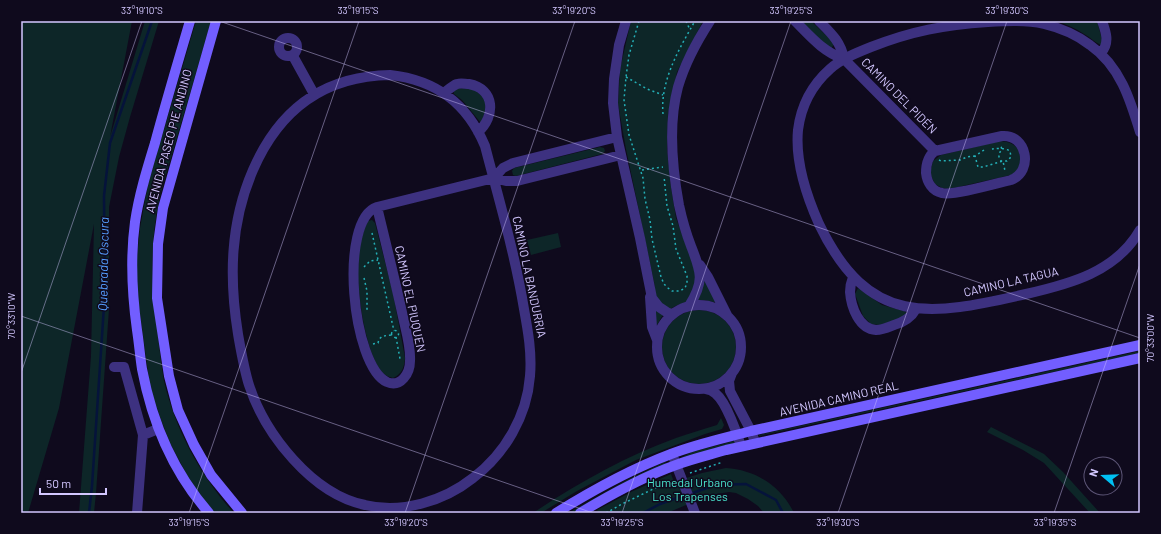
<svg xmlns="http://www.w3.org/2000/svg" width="1161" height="534" font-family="Barlow,sans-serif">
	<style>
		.green { fill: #0d2628 }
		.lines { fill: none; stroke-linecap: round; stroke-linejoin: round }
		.stream { stroke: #05133b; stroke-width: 2.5 }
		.path { stroke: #24afb6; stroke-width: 1.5; stroke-dasharray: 2 3; stroke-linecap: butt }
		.minor { stroke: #3d3180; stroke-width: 10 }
		.secondary { stroke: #725eff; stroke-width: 10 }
		.ticks { fill: none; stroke: #d3c7ff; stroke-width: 1; stroke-opacity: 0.45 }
		.labels { text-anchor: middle; stroke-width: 3; stroke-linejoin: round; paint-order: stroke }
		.street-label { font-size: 12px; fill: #d3c7ff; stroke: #0f0a1d }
		.park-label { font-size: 12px; fill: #4be7d0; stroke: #0f0a1d }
		.water-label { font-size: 13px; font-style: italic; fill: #559eff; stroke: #0f0a1d }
		.neatline { fill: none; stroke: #d3c7ff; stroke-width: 1.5 }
		.ticks-label { font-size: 10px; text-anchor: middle; fill: #d3c7ff }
	</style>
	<rect width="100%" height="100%" fill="#0f0a1d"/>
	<path class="green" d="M 21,21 L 132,21 L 110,137 L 145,21 L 159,21 L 130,117 L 119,157 L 109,207 L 109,309 L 96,493 L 94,513 L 79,513 L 91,356 L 94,224 L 59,408 L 28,513 L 21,513 Z
		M 196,21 L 211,21 C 200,59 189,97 178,134 C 172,156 164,179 159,201 C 150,243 151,285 157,327 C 159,345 161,364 164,381 C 175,429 201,477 234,513 L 215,513 L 205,502 L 187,475 L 170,443 L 160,417 L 150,387 L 137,292 L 137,257 L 140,228 L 148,184 Z
		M 631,21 L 703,21 L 677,72 L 668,114 L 667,149 L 671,187 L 676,218 L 687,248 L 718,302 C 712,303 708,300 702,300 C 689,300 673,305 664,314 C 661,317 659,322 657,325 L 655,323 L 655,287 L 626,149 L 618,104 L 620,69 Z
		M 800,21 L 811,21 L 833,42 L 834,44 L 831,49 Z
		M 1056,21 L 1097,21 L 1103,43 L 1101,45 C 1094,42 1090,37 1084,34 C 1075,28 1066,24 1056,21 Z
		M 456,88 L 474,89 L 485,99 L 486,110 L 481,123 L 462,100 L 454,94 L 454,90 Z
		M 1000,141 C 1020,143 1022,152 1019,170 L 1011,175 L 949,189 L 942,188 L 935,184 L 931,176 L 931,168 L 933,161 L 941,155 Z
		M 600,147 L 604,148 L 605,151 L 602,154 L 516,176 L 513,175 L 512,171 L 514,168 Z
		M 372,220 L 375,223 L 393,293 L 405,358 C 404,368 402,374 393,378 C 390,377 386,376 384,374 C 366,358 357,292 358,269 C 358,253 361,235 368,221 Z
		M 558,233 L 561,247 L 531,255 L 527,240 Z
		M 858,288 L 882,305 L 904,311 L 908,314 L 905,318 L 879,325 L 871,324 L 863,316 L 855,294 Z
		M662 347a37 37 0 1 1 74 0a37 37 0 1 1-74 0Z
		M 1140,351 L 1140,353 L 759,436 L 759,435 Z
		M 721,418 L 724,425 L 722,429 L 705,434 L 636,460 L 577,491 L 541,513 L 533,513 C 578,483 626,456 676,438 C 690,433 704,429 717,425 Z
		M 991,427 L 1044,454 L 1063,472 L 1100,513 L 1090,513 L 1044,463 L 1023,450 L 987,432 Z
		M 734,441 L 736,441 L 735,443 L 683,458 L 682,457 L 692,452 Z
		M 665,462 L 666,464 L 588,503 L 572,513 L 568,513 L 627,480 Z
		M 726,468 C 756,470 781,486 794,513 L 764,513 L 758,506 L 748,499 L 736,493 L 729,492 L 710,495 L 667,513 L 599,513 L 597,510 L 633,491 L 671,474 L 674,482 L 702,473 Z"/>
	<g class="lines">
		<path class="stream" d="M 690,494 L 715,485 L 746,484 L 776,500 L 783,513
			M 89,513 L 92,486 L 105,291 L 104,196 L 110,143 L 152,21
			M 643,513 L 660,504 L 685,495"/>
		<path class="path" d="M 639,21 L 629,55 L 626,77 L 624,100 L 629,135 L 643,178 L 645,199 L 650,220 L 652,239 L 661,277 L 664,284 L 668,288 L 672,291 L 680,291 L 685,288 L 687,283 L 687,276 L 676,249 L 673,226 L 667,206 L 664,176
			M 686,21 L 690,30
			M 626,77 L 647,89 L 663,95
			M 663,114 C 660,81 679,49 695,21
			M 992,149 C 997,148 1005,148 1010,151 L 1011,157 L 1007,161 L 1001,161 C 998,157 998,153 1002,150 L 1001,146
			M 984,150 L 975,156 L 978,167 L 983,167 L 1003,161 L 1005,171
			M 939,160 L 941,161 L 960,160 L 967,157 L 975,156
			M 642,170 L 663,167
			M 372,233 L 394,331
			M 364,267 L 370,261 L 378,260
			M 364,278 L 367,291 L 367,310
			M391.5 334a3.5 3.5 0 1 1 7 0a3.5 3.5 0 1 1-7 0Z
			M 396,337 L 400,359
			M 373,344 L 378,343 C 380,335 384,336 392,335
			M 690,473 L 723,462
			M 606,513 L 622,504 L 672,480"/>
		<path class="minor" d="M 626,21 L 619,45 L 614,79 L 613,103 L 617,137 L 640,238 L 652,298 L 659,307 L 668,313 L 673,314
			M 795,21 C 810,36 823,52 844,59 L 935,151
			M 819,21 C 831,33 841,42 844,59
			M279 47a9 9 0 1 1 18 0a9 9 0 1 1-18 0Z
			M 1101,53 C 1110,43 1106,32 1102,21
			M 293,56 L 314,94
			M 390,75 C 436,80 467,103 485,146 C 499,200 515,254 524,309 C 528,331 532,353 530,376 C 527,416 505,454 473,478 C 444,501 402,514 365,505 C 312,494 265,434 249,385 C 244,369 241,351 238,334 C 229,278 230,223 253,170 C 279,110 323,76 390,75 Z
			M 444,93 C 448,90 452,86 457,84 C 461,83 465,84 469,84 C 495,89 496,116 478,132
			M 1140,132 C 1130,99 1120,66 1090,45 C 1077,35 1061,28 1044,24 C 1026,20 1007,21 988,22 C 944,25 912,31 871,47 C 856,53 841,59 830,69 C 812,85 801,106 798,130 C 795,162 806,195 819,224 C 869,328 929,316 1026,294 C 1070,284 1116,272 1140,230
			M 1002,136 C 1027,134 1034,171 1011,180 C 998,183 953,196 942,193 C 932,191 927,182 926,173 C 926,164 928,156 935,151 Z
			M 494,178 L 503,168 L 513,163 L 617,137
			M 377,207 C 386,244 395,280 403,317 C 406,331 411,347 410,361 C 410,373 401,388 387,382 C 352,366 338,220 377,207 L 494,178 L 506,181 L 517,181 L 621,155
			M 700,265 L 708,277 L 727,315
			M 853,277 C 851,282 850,287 850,292 C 851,307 859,329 876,330 C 883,330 889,327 894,325 C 904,322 911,318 916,309
			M 650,297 L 652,327 L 657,340
			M657 347a42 42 0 1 1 84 0a42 42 0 1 1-84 0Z
			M 689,306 C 705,281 701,272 691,246 C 686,233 682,219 679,205 C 672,167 668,124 678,87 C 685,63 697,41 710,21
			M 114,367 L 124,367 L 143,435 L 137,513
			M 732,373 L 729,381 L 730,391 L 751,431 L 755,442
			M 705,389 C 709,389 713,391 716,394 C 726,402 737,433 741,446
			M 143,435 L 158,429
			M 672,454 L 695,513"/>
		<path class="secondary" d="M 190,21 C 178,62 166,102 155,143 C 147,169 139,195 135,222 C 130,259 132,294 137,330 C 139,343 140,356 142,369 C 152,422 173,472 209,513
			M 216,21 L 163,208 L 158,244 L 157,298 L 169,376 L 178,410 L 194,445 L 211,475 L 242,513
			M 556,513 C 593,490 631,469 671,454 C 697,444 725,438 751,431 L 1140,345
			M 580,513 C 610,495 642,477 676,465 C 692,459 709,455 726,450 L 1140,358"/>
	</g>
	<path class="ticks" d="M 219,21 L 1140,338M 21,316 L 593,513M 21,373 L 142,21M 189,513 L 359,21M 405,513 L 575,21M 622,513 L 791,21M 838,513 L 1007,21M 1054,513 L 1140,264"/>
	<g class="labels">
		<g class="street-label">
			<text transform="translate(899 96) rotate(45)" y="4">CAMINO DEL PIDÉN</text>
			<text transform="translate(169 141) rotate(-75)" y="4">AVENIDA PASEO PIE ANDINO</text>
			<text transform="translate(529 277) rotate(78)" y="4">CAMINO LA BANDURRIA</text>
			<text transform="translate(1011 282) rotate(-13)" y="4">CAMINO LA TAGUA</text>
			<text transform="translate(410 299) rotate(78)" y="4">CAMINO EL PIUQUEN</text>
			<text transform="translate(839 399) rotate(-13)" y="4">AVENIDA CAMINO REAL</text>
		</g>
		<g class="park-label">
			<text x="690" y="487">Humedal Urbano<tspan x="690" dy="14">Los Trapenses</tspan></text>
		</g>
		<g class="water-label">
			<text transform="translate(103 264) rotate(-89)" y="5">Quebrada Oscura</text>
		</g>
	</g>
	<rect width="1161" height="534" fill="none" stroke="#0f0a1d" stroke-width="44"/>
	<g transform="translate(1103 476) rotate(289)"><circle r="19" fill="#0f0a1d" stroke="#5d5677"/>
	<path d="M0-3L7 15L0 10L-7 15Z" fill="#00c0f2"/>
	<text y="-6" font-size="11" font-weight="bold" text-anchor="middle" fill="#d3c7ff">N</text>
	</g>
	<path d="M40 488v6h66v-6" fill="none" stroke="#d3c7ff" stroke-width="2"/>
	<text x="46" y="488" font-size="12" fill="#d3c7ff" stroke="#0f0a1d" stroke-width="3" paint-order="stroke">50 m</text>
	<rect x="22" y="22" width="1117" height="490" class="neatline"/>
	<g class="ticks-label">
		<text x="142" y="14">33°19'10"S</text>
		<text x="358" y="14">33°19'15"S</text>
		<text x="574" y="14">33°19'20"S</text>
		<text x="791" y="14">33°19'25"S</text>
		<text x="1007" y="14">33°19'30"S</text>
		<text transform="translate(11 316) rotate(-90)" y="4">70°33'10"W</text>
		<text transform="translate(1150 338) rotate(-90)" y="4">70°33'00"W</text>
		<text x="189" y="526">33°19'15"S</text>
		<text x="406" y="526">33°19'20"S</text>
		<text x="622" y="526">33°19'25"S</text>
		<text x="838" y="526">33°19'30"S</text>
		<text x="1055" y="526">33°19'35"S</text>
	</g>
</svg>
